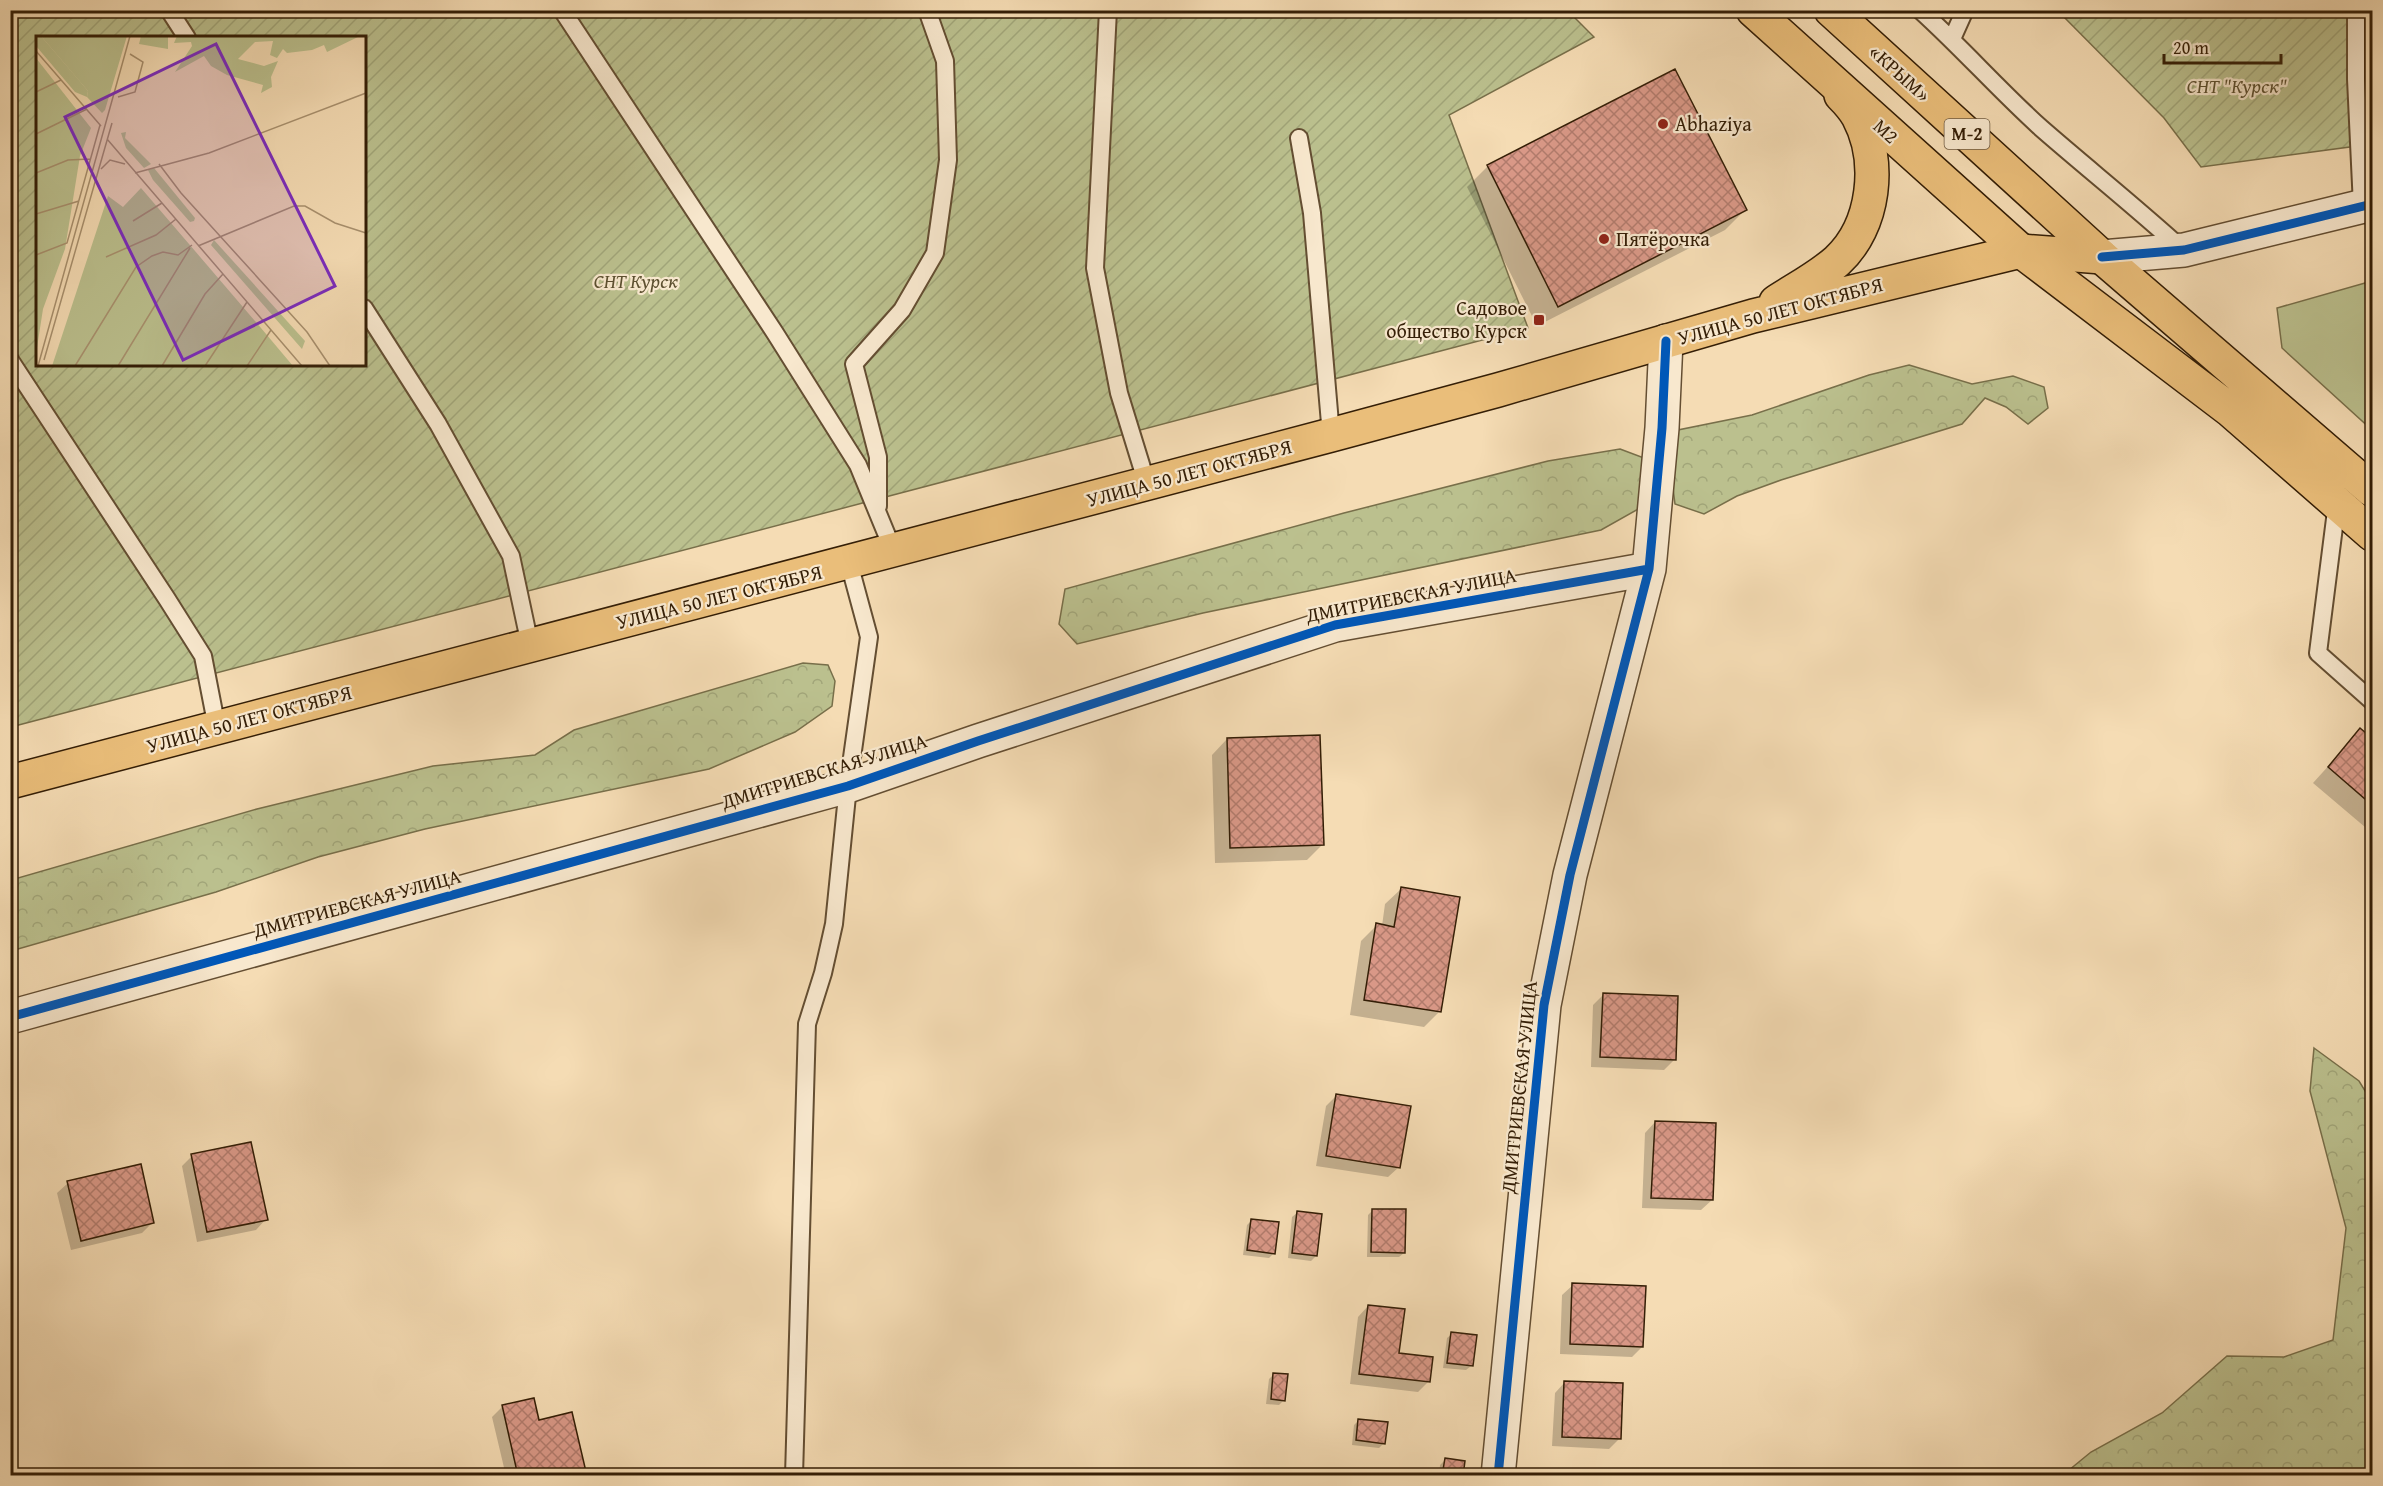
<svg xmlns="http://www.w3.org/2000/svg" width="2383" height="1486" font-family="'Gentium Book Plus',serif">
	<style>
		.grass { fill: #bbc08e; stroke: #786f4a; stroke-width: 1.5 }
		.forest { fill: url(#forest-crowns); stroke: #786f4a; stroke-width: 1.5 }
		.garden { fill: url(#garden-furrows); stroke: #786f4a; stroke-width: 1.5; fill-rule: evenodd }
		.shadow { fill: #0003 }
		.building { fill: url(#building-cross-hatch); stroke: #341e06; stroke-width: 1.5 }
		.lines { fill: none; stroke-linecap: round; stroke-linejoin: round }
		.service-casing { stroke: #644e32; stroke-width: 20 }
		.minor-casing { stroke: #644e32; stroke-width: 36 }
		.primary-casing { stroke: #341e06; stroke-width: 36 }
		.trunk-casing { stroke: #341e06; stroke-width: 36 }
		.service { stroke: #f8e8ce; stroke-width: 16 }
		.minor { stroke: #f8e8ce; stroke-width: 33 }
		.primary { stroke: #eabe7a; stroke-width: 33 }
		.trunk { stroke: #eabe7a; stroke-width: 33 }
		.cycleway-casing { stroke: #f8e8ce; stroke-width: 13 }
		.cycleway { stroke: #0057b8; stroke-width: 9 }
		.poi-dot { fill: #8f2418; stroke: #f8e8ce; stroke-width: 2 }
		.labels { text-anchor: middle; stroke-width: 4.5; stroke-linejoin: round; paint-order: stroke }
		.shield { fill: #f8e8ce; stroke: #6f5b42; stroke-width: 1.5 }
		.shield-label { font-size: 18px; font-weight: bold; fill: #341e06 }
		.street-label { font-size: 20px; fill: #341e06; stroke: #f8e8ce }
		.park-label { font-size: 20px; font-style: italic; fill: #5c4f2f; stroke: #f8e8ce }
		.poi-label { font-size: 20px; fill: #341e06; stroke: #f8e8ce; text-anchor: start }
		.inset-road { fill: none; stroke: #a8906e; stroke-width: 1.5 }
		.view { fill: #7b2cbf; fill-opacity: 0.15; stroke: #7b2cbf; stroke-width: 3 }
		.inset-edge { fill: none; stroke: #341e06; stroke-width: 3 }
	</style>
	<defs>
		<pattern id="forest-crowns" width="20" height="18" patternUnits="userSpaceOnUse" patternTransform="scale(1.5)"><rect width="20" height="18" fill="#bbc08e"/><path d="M2 6a3 3 0 1 1 6 0M12 15a3 3 0 1 1 6 0" fill="none" stroke="#a1a579"/></pattern>
		<pattern id="garden-furrows" width="10" height="10" patternUnits="userSpaceOnUse" patternTransform="scale(1.5)"><rect width="10" height="10" fill="#bbc08e"/><path d="M-1 1l2-2M0 10L10 0M9 11l2-2" fill="none" stroke="#a1a579"/></pattern>
		<pattern id="building-cross-hatch" width="8" height="8" patternUnits="userSpaceOnUse" patternTransform="scale(1.5)"><rect width="8" height="8" fill="#d99887"/><path d="M0 0l8 8M0 8l8-8" fill="none" stroke="#b17b6c"/></pattern>
	</defs>
	<rect width="100%" height="100%" fill="#f5dcb4"/>
	<filter id="stains"><feTurbulence type="fractalNoise" baseFrequency=".00333" numOctaves="4"/><feColorMatrix values="0 0 0 0 .2 0 0 0 0 .09 0 0 0 0 .02 0 0 0 .5 -.17"/></filter>
	<radialGradient id="worn" r=".72"><stop offset=".6" stop-color="#630" stop-opacity="0"/><stop offset="1" stop-color="#630" stop-opacity=".3"/></radialGradient>
	<path class="grass" d="M 2372,281 L 2372,430 L 2282,348 L 2277,308 Z"/>
	<path class="forest" d="M 1909,365 L 1972,384 L 2013,376 L 2044,387 L 2048,408 L 2028,424 L 2006,407 L 1985,398 L 1962,424 L 1781,480 L 1737,496 L 1704,514 L 1675,504 L 1670,465 L 1678,430 L 1752,415 L 1869,375 Z
		M 1620,449 L 1644,458 L 1640,508 L 1601,530 L 1203,613 L 1077,644 L 1059,624 L 1065,589 L 1344,513 L 1548,461 Z
		M 803,663 L 828,665 L 835,681 L 832,706 L 795,732 L 709,769 L 425,829 L 318,857 L 216,892 L 11,951 L 11,880 L 257,809 L 433,766 L 535,755 L 574,730 Z
		M 2314,1048 L 2359,1081 L 2372,1102 L 2372,1475 L 2063,1475 L 2091,1452 L 2162,1413 L 2227,1356 L 2284,1357 L 2333,1340 L 2346,1228 L 2310,1091 Z"/>
	<path class="garden" d="M 1567,10 L 1594,37 L 1449,115 L 1528,328 L 11,727 L 11,11 ZM 38,38 L 364,38 L 364,364 L 38,364 Z
		M 2058,11 L 2372,11 L 2372,144 L 2201,167 L 2164,118 Z"/>
	<path class="shadow" d="M 1674,71 L 1745,210 L 1725,230 L 1537,326 L 1467,187 L 1488,166 Z
		M 2361,730 L 2372,740 L 2372,833 L 2313,783 Z
		M 1227,739 L 1323,844 L 1307,860 L 1215,863 L 1212,755 Z
		M 1401,889 L 1440,1011 L 1424,1027 L 1350,1015 L 1361,941 L 1377,925 L 1382,926 L 1385,904 Z
		M 1603,995 L 1675,1059 L 1664,1070 L 1591,1067 L 1593,1005 Z
		M 1336,1096 L 1399,1167 L 1388,1177 L 1316,1166 L 1326,1106 Z
		M 1655,1122 L 1712,1200 L 1701,1210 L 1642,1208 L 1645,1133 Z
		M 192,1156 L 266,1219 L 256,1230 L 197,1242 L 182,1166 Z
		M 68,1183 L 153,1222 L 142,1233 L 71,1250 L 57,1193 Z
		M 1373,1210 L 1404,1253 L 1399,1257 L 1367,1257 L 1368,1215 Z
		M 1297,1213 L 1316,1256 L 1311,1261 L 1288,1258 L 1292,1217 Z
		M 1252,1220 L 1274,1253 L 1269,1258 L 1243,1255 L 1247,1225 Z
		M 1573,1285 L 1642,1347 L 1632,1357 L 1560,1354 L 1562,1295 Z
		M 1368,1306 L 1398,1354 L 1428,1382 L 1418,1392 L 1350,1384 L 1358,1317 Z
		M 1452,1334 L 1471,1366 L 1466,1370 L 1443,1368 L 1447,1338 Z
		M 1274,1374 L 1284,1400 L 1279,1405 L 1266,1404 L 1269,1379 Z
		M 1565,1382 L 1620,1438 L 1609,1449 L 1552,1446 L 1555,1393 Z
		M 502,1407 L 538,1422 L 586,1476 L 506,1476 L 492,1417 Z
		M 1359,1420 L 1384,1443 L 1379,1448 L 1352,1445 L 1354,1425 Z
		M 1445,1460 L 1461,1476 L 1439,1476 L 1440,1465 Z"/>
	<path class="building" d="M 1675,69 L 1747,210 L 1558,307 L 1487,165 Z
		M 2360,728 L 2372,738 L 2372,805 L 2328,767 Z
		M 1320,735 L 1324,845 L 1230,848 L 1227,738 Z
		M 1401,887 L 1460,897 L 1441,1012 L 1364,1000 L 1376,923 L 1394,927 Z
		M 1603,993 L 1678,996 L 1676,1060 L 1600,1057 Z
		M 1336,1094 L 1411,1106 L 1400,1168 L 1326,1156 Z
		M 1655,1121 L 1716,1123 L 1713,1200 L 1651,1198 Z
		M 251,1142 L 268,1220 L 207,1232 L 191,1154 Z
		M 141,1164 L 154,1223 L 81,1241 L 67,1181 Z
		M 1372,1209 L 1406,1209 L 1405,1253 L 1371,1252 Z
		M 1297,1211 L 1322,1214 L 1317,1256 L 1292,1253 Z
		M 1251,1219 L 1279,1222 L 1275,1254 L 1247,1250 Z
		M 1572,1283 L 1646,1286 L 1643,1347 L 1570,1344 Z
		M 1368,1305 L 1405,1309 L 1399,1353 L 1433,1357 L 1430,1382 L 1359,1374 Z
		M 1451,1332 L 1477,1335 L 1473,1366 L 1447,1363 Z
		M 1273,1373 L 1288,1374 L 1285,1401 L 1271,1399 Z
		M 1564,1381 L 1623,1383 L 1621,1439 L 1562,1437 Z
		M 534,1398 L 539,1420 L 572,1412 L 587,1476 L 518,1476 L 502,1405 Z
		M 1358,1419 L 1388,1422 L 1385,1444 L 1356,1440 Z
		M 1445,1458 L 1465,1461 L 1463,1476 L 1442,1476 Z"/>
	<g class="lines">
		<defs>
			<path id="service" d="M 169,10 L 187,38
				M 562,10 L 775,333 L 858,465 L 893,550
				M 1108,10 L 1095,268 L 1119,393 L 1147,484
				M 1920,10 C 1962,48 1999,90 2041,128 C 2088,169 2137,208 2183,250
				M 2356,10 L 2356,79 L 2362,206
				M 1952,39 L 1965,10
				M 1299,138 L 1312,213 L 1331,435
				M 364,308 L 438,424 L 511,556 L 530,645
				M 10,360 L 167,599 L 203,656 L 217,728
				M 2337,503 L 2318,653 L 2372,701
				M 878,506 L 878,457 L 854,364 L 902,310 L 935,253 L 948,160 L 945,61 L 927,10
				M 794,1476 L 807,1024 L 823,973 L 834,924 L 848,786 L 869,637 L 849,563"/>
			<path id="minor" d="M 2102,257 L 2184,250 L 2372,204
				M 10,1017 L 848,786 L 978,741 L 1335,625 L 1649,569
				M 1498,1476 L 1544,1005 L 1570,875 L 1649,569 L 1662,428 L 1666,341"/>
			<path id="primary" d="M 1776,302 C 1796,289 1819,277 1837,261 C 1875,226 1882,161 1858,116 C 1854,109 1847,101 1841,95
				M 10,782 L 1331,435 L 1498,390 L 1753,316 L 2021,251 L 2102,257"/>
			<path id="trunk" d="M 1753,10 L 2021,251 L 2230,410 L 2372,534
				M 1831,10 L 2102,257 L 2372,490"/>
		</defs>
		<use href="#service" class="service-casing"/>
		<use href="#minor" class="minor-casing"/>
		<use href="#primary" class="primary-casing"/>
		<use href="#trunk" class="trunk-casing"/>
		<use href="#service" class="service"/>
		<use href="#minor" class="minor"/>
		<use href="#primary" class="primary"/>
		<use href="#trunk" class="trunk"/>
		<defs>
			<path id="cycleway" d="M 2102,257 L 2184,250 L 2372,204
				M 10,1017 L 848,786 L 978,741 L 1335,625 L 1649,569
				M 1498,1476 L 1544,1005 L 1570,875 L 1649,569 L 1662,428 L 1666,341"/>
		</defs>
		<use href="#cycleway" class="cycleway-casing"/>
		<use href="#cycleway" class="cycleway"/>
	</g>
	<g class="poi-dot">
		<circle cx="1663" cy="124" r="6"/>
		<circle cx="1604" cy="239" r="6"/>
		<rect x="1533" y="314" width="12" height="12" rx="3"/>
	</g>
	<g class="labels">
		<rect class="shield" x="1944.5" y="119" width="45" height="30" rx="4.5"/>
		<g class="shield-label">
			<text x="1967" y="140">М-2</text>
		</g>
		<g class="street-label">
			<text transform="translate(1900 73) rotate(42)" y="7">«КРЫМ»</text>
			<text transform="translate(1886 131) rotate(42)" y="7">М2</text>
			<text transform="translate(1780 311) rotate(-15)" y="7">УЛИЦА 50 ЛЕТ ОКТЯБРЯ</text>
			<text transform="translate(1189 473) rotate(-15)" y="7">УЛИЦА 50 ЛЕТ ОКТЯБРЯ</text>
			<text transform="translate(1411 595) rotate(-11)" y="7">ДМИТРИЕВСКАЯ УЛИЦА</text>
			<text transform="translate(719 597) rotate(-14)" y="7">УЛИЦА 50 ЛЕТ ОКТЯБРЯ</text>
			<text transform="translate(249 719) rotate(-15)" y="7">УЛИЦА 50 ЛЕТ ОКТЯБРЯ</text>
			<text transform="translate(824 771) rotate(-17)" y="7">ДМИТРИЕВСКАЯ УЛИЦА</text>
			<text transform="translate(357 903) rotate(-15)" y="7">ДМИТРИЕВСКАЯ УЛИЦА</text>
			<text transform="translate(1519 1087) rotate(-84)" y="7">ДМИТРИЕВСКАЯ УЛИЦА</text>
		</g>
		<g class="park-label">
			<text x="2237" y="93">СНТ "Курск"</text>
			<text x="636" y="288">СНТ Курск</text>
		</g>
		<g class="poi-label">
			<text x="1675" y="131">Abhaziya</text>
			<text x="1616" y="246">Пятёрочка</text>
			<text x="1527" y="315" text-anchor="end">Садовое<tspan x="1527" dy="23">общество Курск</tspan></text>
		</g>
	</g>
	<g transform="translate(36 36)">
		<rect width="330" height="330" fill="#f5dcb4"/>
		<path d="M 5,0 L 91,0 L 69,74 L 66,77 L 51,61 L 52,55 ZM 105,0 L 132,0 L 132,13 L 103,8 Z" fill="#bbc08e"/>
		<path d="M 0,0 L 5,0 L 42,43 L 52,55 L 51,61 L 39,56 L 0,10 ZM 141,0 L 324,0 L 291,16 L 288,9 L 276,14 L 251,17 L 247,13 L 241,22 L 234,19 L 237,5 L 219,6 L 202,23 L 228,30 L 242,25 L 235,41 L 236,51 L 225,57 L 227,49 L 191,39 L 175,30 L 168,20 L 139,36 L 156,10 L 155,6 L 138,7 ZM 90,96 L 89,102 L 115,128 L 108,132 L 90,112 L 85,97 ZM 118,132 L 159,182 L 158,185 L 154,186 L 117,144 L 112,134 ZM 178,204 L 269,305 L 266,313 L 175,209 Z" fill="#bbc08e"/>
		<path d="M 0,22 L 55,92 L 44,120 L 29,213 L 7,273 L 0,318 ZM 105,152 L 225,292 L 257,330 L 16,330 L 72,160 L 87,171 Z" fill="#bbc08e"/>
		<path class="inset-road" d="M 0,15 L 65,90M 0,56 L 25,44M 82,61 L 99,56 L 107,26 L 94,18M 0,98 L 51,73M 71,103 L 266,330M 123,128 L 145,157 L 271,296 L 294,330M 65,133 L 74,124 L 89,128M 0,137 L 32,124 L 54,123M 99,137 L 173,117 L 330,57M 0,178 L 43,165M 97,185 L 126,167M 162,210 L 258,170 L 269,170 L 299,187 L 330,197M 0,219 L 31,207 L 64,89M 70,221 L 120,199 L 140,183M 8,324 L 76,87M 2,330 L 94,0M 39,330 L 100,231 L 116,220 L 127,216 L 142,219 L 156,209M 82,330 L 154,212M 126,330 L 169,258 L 187,238M 169,330 L 211,266M 211,330 L 235,294"/>
		<path class="view" d="M 180,8 L 299,250 L 147,324 L 29,81 Z"/>
		<rect width="330" height="330" class="inset-edge"/>
	</g>
	<rect width="2383" height="1486" fill="none" stroke="#f5dcb4" stroke-width="36"/>
	<rect x="12" y="12" width="2359" height="1462" fill="none" stroke="#341e06" stroke-width="3"/>
	<rect x="18" y="18" width="2347" height="1450" fill="none" stroke="#341e06" stroke-width="1.5"/>
	<path d="M2164 54v9h117v-9" fill="none" stroke="#341e06" stroke-width="3"/>
	<text x="2173" y="54" font-size="18" fill="#341e06" stroke="#f8e8ce" stroke-width="4.5" paint-order="stroke">20 m</text>
	<rect width="100%" height="100%" filter="url(#stains)"/>
	<rect width="100%" height="100%" fill="url(#worn)"/>
</svg>
